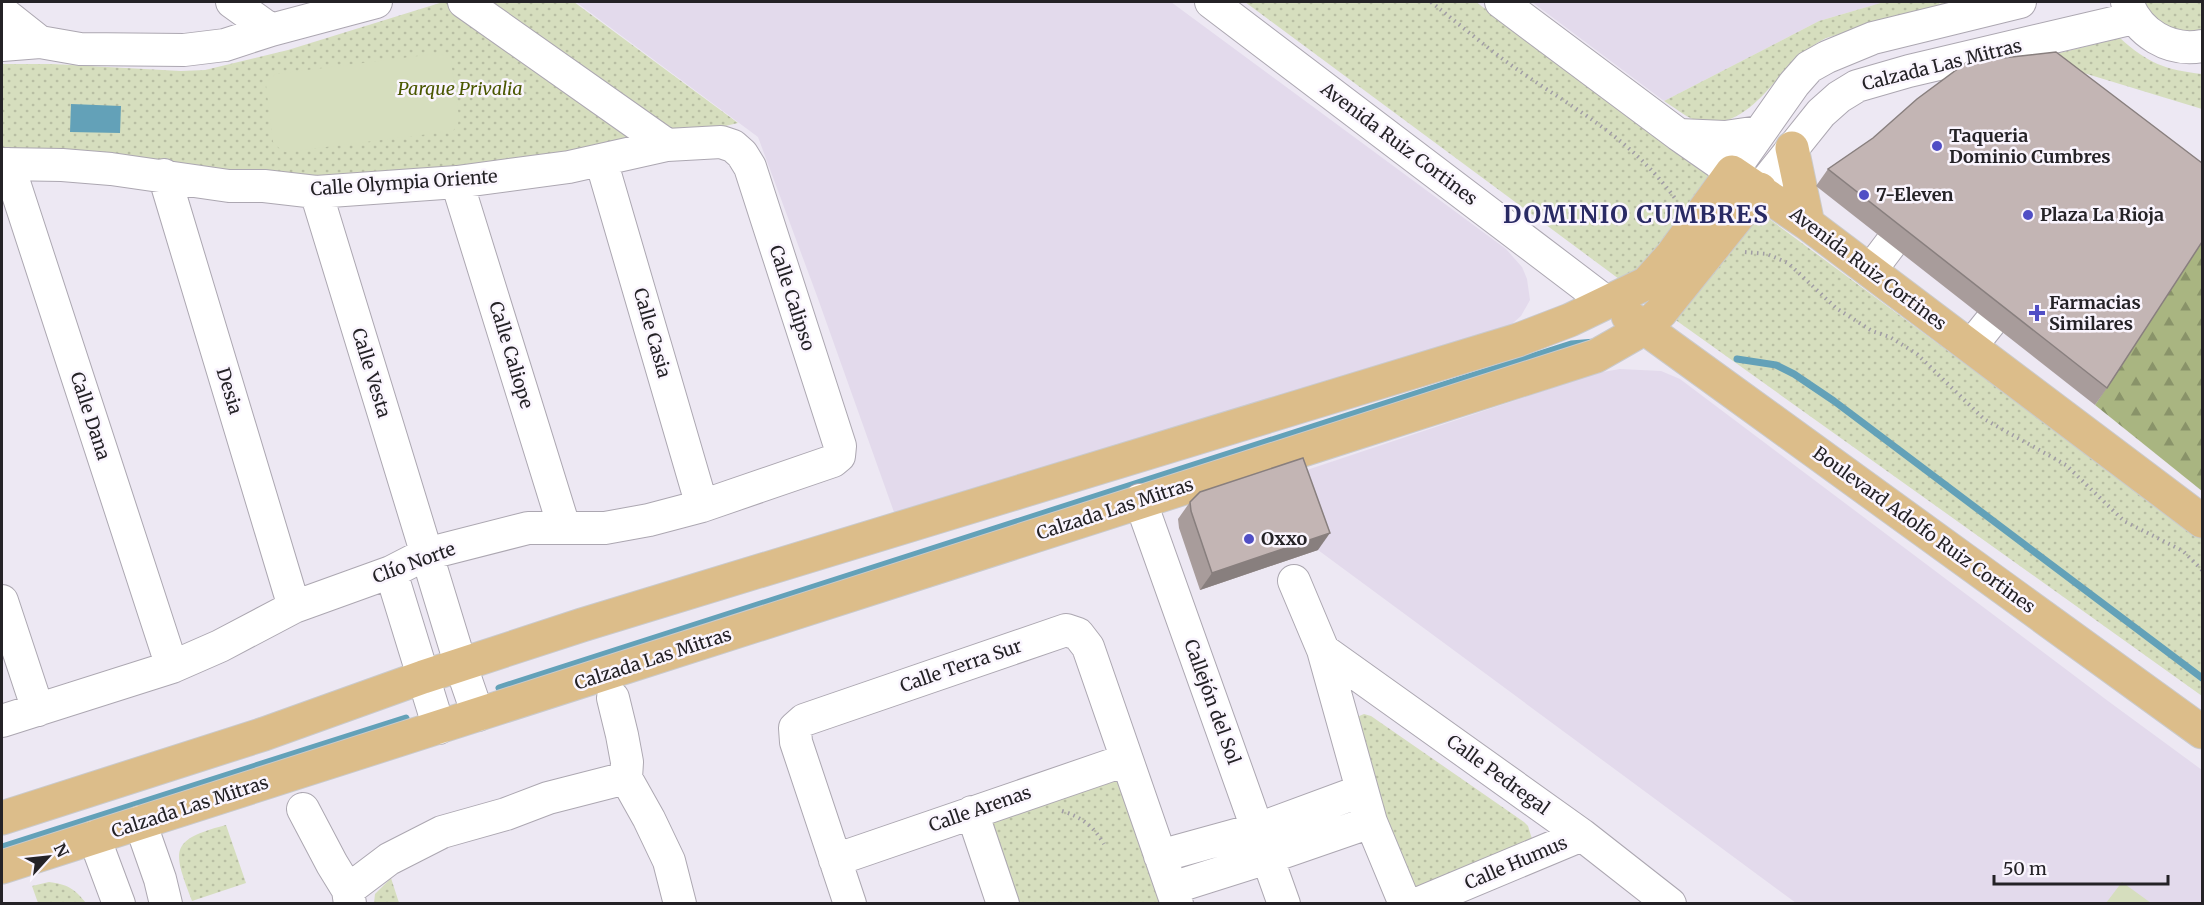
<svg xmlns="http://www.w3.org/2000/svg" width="2204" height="905" font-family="Merriweather,serif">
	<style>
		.built { fill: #e3daec }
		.green { fill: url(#green-dots) }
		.forest { fill: url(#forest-firs) }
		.pitch { fill: #d6debe }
		.water { fill: #63a1b8 }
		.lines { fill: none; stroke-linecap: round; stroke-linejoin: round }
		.stream { stroke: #63a1b8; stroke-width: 7 }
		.minor-casing { stroke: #aca7b1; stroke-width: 34 }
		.major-casing { stroke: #cacacb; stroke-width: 35 }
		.path { stroke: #a19da5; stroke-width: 4; stroke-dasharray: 1.5 4.5; stroke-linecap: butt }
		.minor { stroke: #fff; stroke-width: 32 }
		.major { stroke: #dcbd8a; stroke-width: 33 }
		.wall { fill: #a89c9b }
		.shaded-wall { fill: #887f7e }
		.building { fill: #c3b5b4; stroke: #887f7e; stroke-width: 1.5 }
		.poi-dot { fill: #504ec5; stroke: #faf5fe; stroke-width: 2 }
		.labels { text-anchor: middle; stroke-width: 5; stroke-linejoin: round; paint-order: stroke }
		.street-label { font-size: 18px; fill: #242226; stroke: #faf5fe }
		.park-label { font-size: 18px; font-style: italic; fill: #4a5700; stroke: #faf5fe }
		.poi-label { font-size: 18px; font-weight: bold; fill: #242226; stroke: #faf5fe; text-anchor: start }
		.district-label { font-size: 24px; font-weight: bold; letter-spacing: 1.5px; fill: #292a64; stroke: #faf5fe }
	</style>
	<defs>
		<pattern id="green-dots" width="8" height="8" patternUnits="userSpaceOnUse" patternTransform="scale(1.5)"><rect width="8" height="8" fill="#d6debe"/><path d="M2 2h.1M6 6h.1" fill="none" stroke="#b8bea3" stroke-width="1.8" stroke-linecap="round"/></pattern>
		<pattern id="forest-firs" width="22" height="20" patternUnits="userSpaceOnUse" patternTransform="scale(1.5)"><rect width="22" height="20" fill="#a9b581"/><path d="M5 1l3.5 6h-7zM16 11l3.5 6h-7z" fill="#899369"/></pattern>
	</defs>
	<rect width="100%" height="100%" fill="#ede8f3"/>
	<path class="built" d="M 576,2 L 1171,2 L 1506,249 L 1522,267 L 1527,279 L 1530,300 L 1521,316 L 1504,331 L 895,515 L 817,296 L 758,137 Z
		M 1532,2 L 1884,2 L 1819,21 L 1664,101 Z
		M 1620,369 L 1661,371 L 1680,379 L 2108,701 L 2202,770 L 2202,903 L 1796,903 L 1318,550 L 1292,475 L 1597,373 Z"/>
	<path class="green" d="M 443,2 L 574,2 L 738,123 L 576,161 L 323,185 L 2,161 L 2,64 L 52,64 L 181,71 L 205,70 L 288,50 Z
		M 1245,2 L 1476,2 L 2202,539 L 2202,696 L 1642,296 Z
		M 1884,2 L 1938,2 L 1940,4 L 1942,2 L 1952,2 L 1826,38 C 1815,44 1805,50 1796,59 C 1769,85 1741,135 1695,120 C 1684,116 1674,107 1664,101 L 1819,21 Z
		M 2142,2 L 2202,2 L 2202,30 C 2176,38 2156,24 2142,2 Z
		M 2120,38 C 2147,63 2166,70 2202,74 L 2202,109 L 2064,67 L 1979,73 Z
		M 1364,714 L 1371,716 L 1524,822 L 1528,826 L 1532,839 L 1420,891 L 1405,887 L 1357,717 Z
		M 1126,760 L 1177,903 L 1003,903 L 972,812 Z
		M 226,825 L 246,883 L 192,901 C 173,851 168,840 226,825 Z
		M 391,878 L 399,903 L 374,903 L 375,894 Z
		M 49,882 C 67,884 75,889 86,903 L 38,903 L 32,886 Z"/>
	<path class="forest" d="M 2202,241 L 2202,491 L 2095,405 Z"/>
	<path class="pitch" d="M 434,54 L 443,55 L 451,61 L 459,117 L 458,124 L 453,131 L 286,152 L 281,150 L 273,142 L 266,85 L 267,81 L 276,74 Z
		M 2122,882 L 2151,903 L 2106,903 Z"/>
	<path class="water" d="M 71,104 L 121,106 L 120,133 L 70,132 Z"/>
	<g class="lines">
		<path class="stream" d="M 1737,359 L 1776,365 L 1794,374 L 1834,401 L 2202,678
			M 499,688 L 1571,344 L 1595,342
			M 2,847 L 406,718"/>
		<defs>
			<path id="minor" d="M 232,2 L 271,30
				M 464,2 L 667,145
				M 1211,2 L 1606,302
				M 1501,2 L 1679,135 L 1732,172 L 1794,84 L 1809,67 L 1827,57 L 1873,38 L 2020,2
				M 2127,2 C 2138,33 2169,52 2202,46
				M 2,12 L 40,42
				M 2,45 L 40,42 L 80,49 L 184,50 L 225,45 L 271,30 L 376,2
				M 1679,135 L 1725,137 L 1759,132
				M 601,160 L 702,506
				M 2,164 L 62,165 L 111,169 L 229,186 L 264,186 L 316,192 L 457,182 L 569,167 L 667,145 L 721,142 L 733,146 L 742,154 L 750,167 L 840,446 L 839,456 L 833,461 L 702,506 L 649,520 L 605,528 L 528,528 L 426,554 L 391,572 L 294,607 L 220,646 L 172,667 L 2,721
				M 8,164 L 172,667
				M 164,175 L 294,607
				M 457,182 L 564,527
				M 1760,189 L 1821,113 L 1839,97 L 1857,86 L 1909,71 L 2134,18
				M 316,192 L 461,666 L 478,715
				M 1870,271 L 1917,209
				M 1971,346 L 2016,290
				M 1140,500 L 1284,904
				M 391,572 L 439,728
				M 1294,581 L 1323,650 L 1371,822 L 1405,904
				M 2,601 L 38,710
				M 1323,650 L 1582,835 L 1670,904
				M 613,698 L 622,735 L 627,762 L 626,778 L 649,819 L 669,861 L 680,904
				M 303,809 L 332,864 L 348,890 L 350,904
				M 972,812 L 1003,904
				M 140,822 L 160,879 L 166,904
				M 94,837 L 119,904
				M 1160,856 L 1258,829 L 1361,791
				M 835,860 L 1126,760
				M 1172,888 L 1267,858 L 1371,822
				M 348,890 L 389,859 L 442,832 L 506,814 L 548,798 L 626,778
				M 850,904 L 796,742 L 795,728 L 804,720 L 1066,630 L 1078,634 L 1088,647 L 1177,904
				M 1417,904 L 1582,835"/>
			<path id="major" d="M 1792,148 L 1808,224
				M 1628,316 L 2202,732
				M 2,818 L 264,734 L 423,677 L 582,625 L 1518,340 L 1570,320 L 1647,283 L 1672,255 L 1732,172 L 1808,224 L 2202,521
				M 2,867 L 1596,356 L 1645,328 L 1661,312 L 1760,189"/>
		</defs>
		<use href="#minor" class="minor-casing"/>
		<use href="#major" class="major-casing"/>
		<path class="path" d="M 1431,2 C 1459,24 1488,49 1518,70 C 1579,112 1632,139 1677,201
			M 1745,252 L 1767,254 L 1788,263 L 1836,308 L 1872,331 L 1890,337 L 1917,354 L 1984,419 L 2066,465 L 2124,521 L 2183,551 L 2202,570
			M 1062,811 C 1082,817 1094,827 1104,844"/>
		<use href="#minor" class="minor"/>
		<use href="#major" class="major"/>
	</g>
	<path class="wall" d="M 1828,169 L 2107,388 L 2095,405 L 1816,186 Z
		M 1190,502 L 1318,550 L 1200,590 L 1179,528 L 1178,519 Z"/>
	<path class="shaded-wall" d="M 1330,533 L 1318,550 L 1200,590 L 1212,573 Z"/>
	<path class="building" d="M 2056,52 L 2202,163 L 2202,242 L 2107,388 L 1828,169 L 1873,138 L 1917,99 L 1967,62 Z
		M 1303,458 L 1330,533 L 1212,573 L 1191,511 L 1190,502 L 1200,492 Z"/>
	<g class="poi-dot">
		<circle cx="1937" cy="146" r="6"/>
		<circle cx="1864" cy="195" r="6"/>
		<circle cx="2028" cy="215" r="6"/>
		<path d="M2034 304h6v6h6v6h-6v6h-6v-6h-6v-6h6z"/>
		<circle cx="1249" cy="539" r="6"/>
	</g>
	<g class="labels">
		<g class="street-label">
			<text transform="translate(1942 65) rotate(-14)" y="6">Calzada Las Mitras</text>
			<text transform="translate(1399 144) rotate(37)" y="6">Avenida Ruiz Cortines</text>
			<text transform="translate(404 183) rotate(-4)" y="6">Calle Olympia Oriente</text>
			<text transform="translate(1868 269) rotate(37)" y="6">Avenida Ruiz Cortines</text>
			<text transform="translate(792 298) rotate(72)" y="6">Calle Calipso</text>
			<text transform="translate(652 333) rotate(74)" y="6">Calle Casia</text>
			<text transform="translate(511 355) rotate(73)" y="6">Calle Caliope</text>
			<text transform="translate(371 373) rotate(73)" y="6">Calle Vesta</text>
			<text transform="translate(229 391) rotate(73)" y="6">Desia</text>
			<text transform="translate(90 416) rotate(72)" y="6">Calle Dana</text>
			<text transform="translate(1115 509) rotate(-18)" y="6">Calzada Las Mitras</text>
			<text transform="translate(1924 530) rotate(36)" y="6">Boulevard Adolfo Ruiz Cortines</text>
			<text transform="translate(414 563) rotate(-20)" y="6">Clío Norte</text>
			<text transform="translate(653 659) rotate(-18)" y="6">Calzada Las Mitras</text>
			<text transform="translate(961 666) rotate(-19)" y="6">Calle Terra Sur</text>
			<text transform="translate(1212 702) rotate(70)" y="6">Callejón del Sol</text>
			<text transform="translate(1498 775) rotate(36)" y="6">Calle Pedregal</text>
			<text transform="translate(190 807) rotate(-18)" y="6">Calzada Las Mitras</text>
			<text transform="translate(980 809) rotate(-19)" y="6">Calle Arenas</text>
			<text transform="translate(1516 863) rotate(-23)" y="6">Calle Humus</text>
		</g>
		<g class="park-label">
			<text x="460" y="95">Parque Privalia</text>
		</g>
		<g class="poi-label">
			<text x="1949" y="142">Taqueria<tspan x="1949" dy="21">Dominio Cumbres</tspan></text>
			<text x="1876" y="201">7-Eleven</text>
			<text x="2040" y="221">Plaza La Rioja</text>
			<text x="2049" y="309">Farmacias<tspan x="2049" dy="21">Similares</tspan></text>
			<text x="1261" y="545">Oxxo</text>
		</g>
		<g class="district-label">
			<text x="1636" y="223">DOMINIO CUMBRES</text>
		</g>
	</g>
	<rect width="2204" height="905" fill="none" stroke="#242226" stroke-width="6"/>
	<g transform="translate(48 857) rotate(63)" stroke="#faf5fe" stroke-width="4.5" paint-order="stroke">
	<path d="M0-4.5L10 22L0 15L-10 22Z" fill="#242226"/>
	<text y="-9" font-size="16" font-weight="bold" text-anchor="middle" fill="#242226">N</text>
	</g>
	<path d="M1994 875v9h174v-9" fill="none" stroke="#242226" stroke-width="3"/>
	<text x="2003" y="875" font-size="18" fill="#242226" stroke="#faf5fe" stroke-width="4.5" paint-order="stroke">50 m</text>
</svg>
